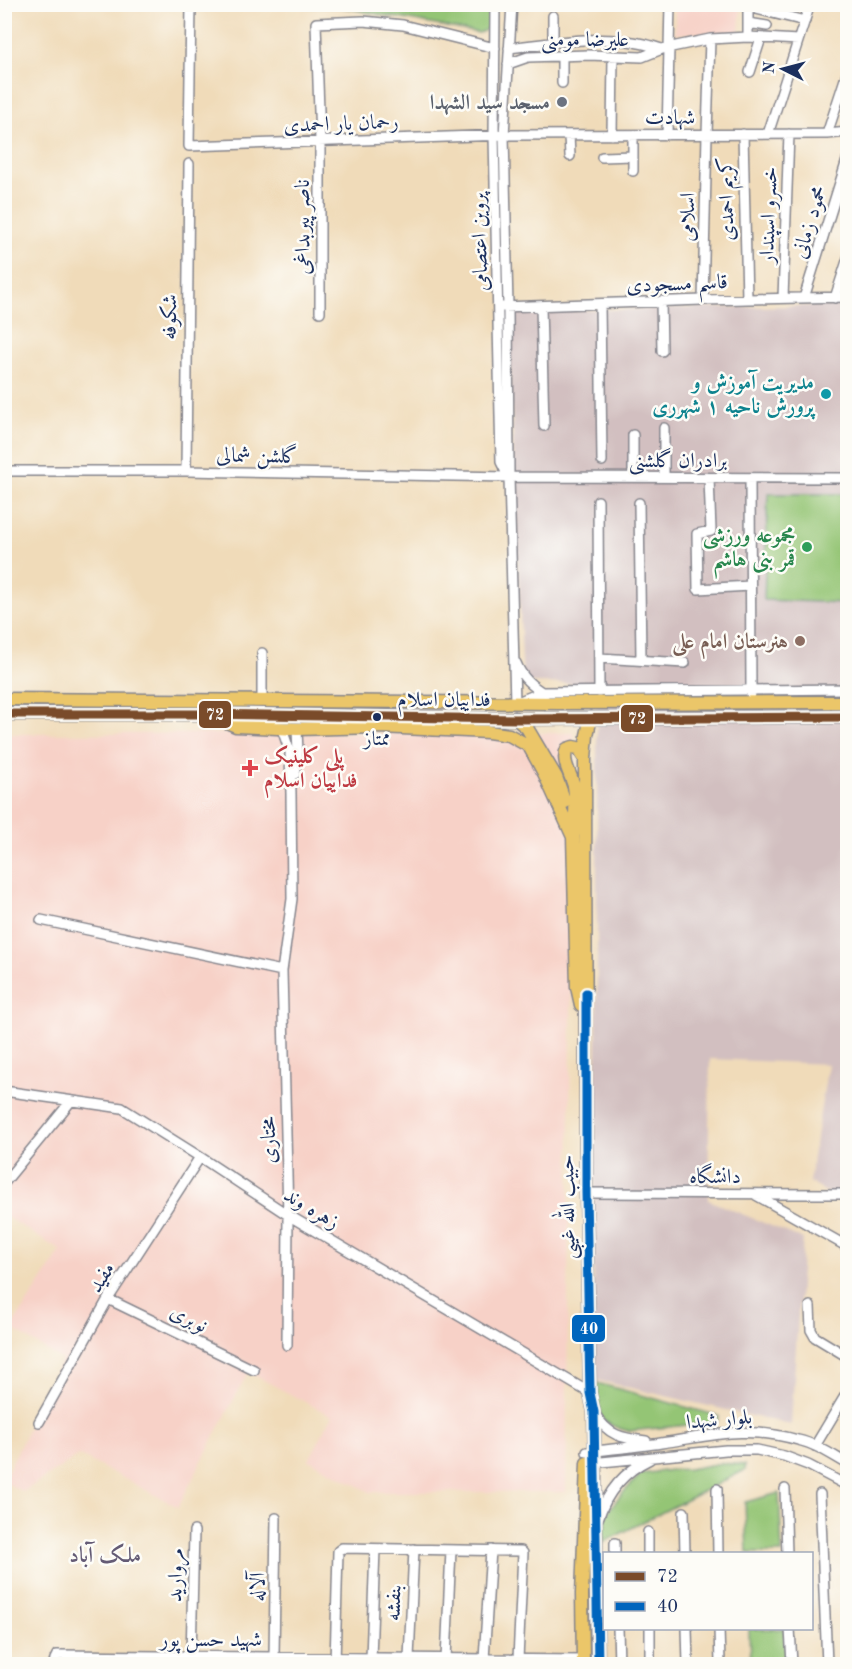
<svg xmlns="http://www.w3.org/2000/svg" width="852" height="1669" font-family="'Old Standard TT',Amiri,serif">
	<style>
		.built { fill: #f7d1c7 }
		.industrial { fill: #d2bfc0 }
		.green { fill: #94c575; stroke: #587a6a; stroke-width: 1.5 }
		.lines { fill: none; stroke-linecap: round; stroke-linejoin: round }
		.minor-casing { stroke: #86858c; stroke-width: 12 }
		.major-casing { stroke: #86858c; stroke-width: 15 }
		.minor { stroke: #fff; stroke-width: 9 }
		.major { stroke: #ebc669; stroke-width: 12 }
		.bus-1-casing { stroke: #fdfcf7; stroke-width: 14 }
		.bus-2-casing { stroke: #fdfcf7; stroke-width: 14 }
		.bus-1 { stroke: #7a4b2a; stroke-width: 9 }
		.bus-2 { stroke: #0065bd; stroke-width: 9 }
		.worship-dot { fill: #6b7280; stroke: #fdfcf7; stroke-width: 2 }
		.culture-dot { fill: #0f9aa8; stroke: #fdfcf7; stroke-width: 2 }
		.leisure-dot { fill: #2e9e5b; stroke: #fdfcf7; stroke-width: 2 }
		.education-dot { fill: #8d6e63; stroke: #fdfcf7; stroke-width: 2 }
		.bus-dot { fill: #1b2f5e; stroke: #fdfcf7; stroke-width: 2 }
		.health-dot { fill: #e0444e; stroke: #fdfcf7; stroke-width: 2 }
		.labels { text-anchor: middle; stroke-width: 5; stroke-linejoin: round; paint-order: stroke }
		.bus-label { font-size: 20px; fill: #1b2f5e; stroke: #fdfcf7 }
		.street-label { font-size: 21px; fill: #1b2f5e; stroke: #fdfcf7 }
		.worship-label { font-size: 21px; font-weight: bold; fill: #5b616d; stroke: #fdfcf7; text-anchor: end }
		.culture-label { font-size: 21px; font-weight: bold; fill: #0d838f; stroke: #fdfcf7; text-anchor: end }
		.leisure-label { font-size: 21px; font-weight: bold; fill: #27864d; stroke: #fdfcf7; text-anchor: end }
		.education-label { font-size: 21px; font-weight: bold; fill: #785e54; stroke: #fdfcf7; text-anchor: end }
		.health-label { font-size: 21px; font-weight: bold; fill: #be3a42; stroke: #fdfcf7; text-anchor: start }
		.neighbourhood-label { font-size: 22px; font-weight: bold; fill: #645b75; stroke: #fdfcf7 }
		.line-badge { stroke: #fdfcf7; stroke-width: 2 }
		.badge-label { font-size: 16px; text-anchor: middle; font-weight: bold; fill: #fff }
	</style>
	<rect width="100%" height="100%" fill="#fdfcf7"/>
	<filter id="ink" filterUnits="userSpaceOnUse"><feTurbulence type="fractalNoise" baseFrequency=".0167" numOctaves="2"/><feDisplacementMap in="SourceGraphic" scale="12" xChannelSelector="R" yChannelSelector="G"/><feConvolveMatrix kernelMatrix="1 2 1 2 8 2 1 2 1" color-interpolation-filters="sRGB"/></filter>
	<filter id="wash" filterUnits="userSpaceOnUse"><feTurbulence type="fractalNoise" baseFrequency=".008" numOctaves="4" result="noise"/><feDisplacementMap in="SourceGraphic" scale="24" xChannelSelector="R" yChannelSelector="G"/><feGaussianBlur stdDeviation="1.35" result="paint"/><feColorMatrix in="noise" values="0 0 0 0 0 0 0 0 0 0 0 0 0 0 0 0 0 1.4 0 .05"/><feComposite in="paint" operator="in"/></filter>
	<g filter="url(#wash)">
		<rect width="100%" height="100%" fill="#f0dbb9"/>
		<path class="built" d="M 675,5 L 741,5 L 739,32 L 675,34 Z
			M 574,733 L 566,1492 L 370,1492 L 309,1460 L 332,1416 L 248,1372 L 178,1507 L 79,1455 L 23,1492 L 5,1482 L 4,1479 L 62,1360 L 11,1328 L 61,1251 L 5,1216 L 5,734 Z"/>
		<path class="industrial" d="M 847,305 L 847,1204 L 809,1182 L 828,1064 L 710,1059 L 708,1200 L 803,1239 L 791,1425 L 592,1379 L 597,1025 L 597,684 L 523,683 L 508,312 Z"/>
		<path class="green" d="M 306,5 L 490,5 L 490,28 L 479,33 L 340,7 L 307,7 Z
			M 768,494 L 847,494 L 847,603 L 764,600 Z
			M 593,1382 L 719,1416 L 717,1422 L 629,1431 C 595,1423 597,1413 593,1382 Z
			M 721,1463 L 745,1465 L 745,1470 L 604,1542 L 603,1526 L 607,1513 L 619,1497 L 641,1474 L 671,1470 L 689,1469 Z
			M 779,1493 L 782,1553 L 747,1553 L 745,1502 Z
			M 749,1629 L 784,1629 L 786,1664 L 750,1664 Z"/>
	</g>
	<g filter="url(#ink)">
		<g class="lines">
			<defs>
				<path id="minor" d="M 191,4 L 189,146 L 504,135 L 827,134 L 848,132
					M 495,4 L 494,136 L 501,462 L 507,474
					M 512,4 L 504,135 L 508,307 L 509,477 L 515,703 L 542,692 L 848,689
					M 748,7 L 805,21
					M 553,16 L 553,43
					M 748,23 L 767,26
					M 748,37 L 748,4
					M 662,49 L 710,39 L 748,37 L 798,40
					M 508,64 L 528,57 L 588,55 L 642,57 L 662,49 C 654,47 647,44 639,43 C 596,35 552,43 509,48
					M 750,72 L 761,38
					M 562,83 L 562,56
					M 743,134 L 747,299
					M 768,134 L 810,4
					M 827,134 L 848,70
					M 569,135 L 570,156
					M 612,135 L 613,56
					M 633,135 L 633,171
					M 667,135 L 670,4
					M 602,157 L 633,156
					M 783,298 L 789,134
					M 804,298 L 848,157
					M 835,298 L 848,258
					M 703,300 L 707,134 L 710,39
					M 661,301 L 662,351
					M 600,304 L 602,461
					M 541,306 L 544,426
					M 502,307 L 703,300 L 848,297
					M 320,312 L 320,141 L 316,23 L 363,21 L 403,25 L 495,48
					M 633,435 L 633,477
					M 4,471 L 186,471 L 509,477 L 848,478
					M 186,471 L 189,164
					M 664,477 L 664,428
					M 709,478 L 711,531 L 697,534 L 698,589 L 750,586
					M 750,478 L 751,694
					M 598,501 L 599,692
					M 639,503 L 641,660
					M 599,658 L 685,663
					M 516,663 C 522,678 532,686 545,694
					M 262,701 L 262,653
					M 282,729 L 290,752 L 291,794 L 292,899 L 282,971 L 288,1215 L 287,1345
					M 295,774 L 298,753 L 297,729
					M 41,920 L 282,971
					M 4,1091 L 122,1108 L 200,1157 L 288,1215 L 590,1393
					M 4,1183 L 71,1101
					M 586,1193 L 844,1194
					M 756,1195 L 848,1247
					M 108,1299 L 254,1370
					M 810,1306 L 811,1330 L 815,1337 L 848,1357
					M 595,1414 C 608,1436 622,1438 646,1441
					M 39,1422 L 108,1299 L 200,1157
					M 815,1446 L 848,1391
					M 587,1452 C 611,1449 636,1447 661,1443 C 711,1436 746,1425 798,1440 C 816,1444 832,1455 848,1464
					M 591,1463 L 726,1450 L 757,1450 L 784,1456 L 808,1465 L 848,1486
					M 717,1489 L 718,1554
					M 785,1489 L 787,1554
					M 820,1494 L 827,1664
					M 684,1512 L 685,1554
					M 598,1519 C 607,1492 623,1472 650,1459
					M 648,1532 L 648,1554
					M 615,1543 L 615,1554
					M 618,1628 L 619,1664
					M 650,1628 L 650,1664
					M 687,1628 L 688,1664
					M 719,1628 L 720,1664
					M 790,1628 L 792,1664
					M 191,1657 L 194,1531
					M 274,1657 L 276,1518
					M 371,1658 L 375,1549
					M 409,1658 L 414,1549
					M 446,1659 L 451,1550
					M 484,1659 L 491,1550
					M 335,1663 L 338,1551 L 342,1548 L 521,1551 L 523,1553 L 518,1659
					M 54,1664 L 55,1659 L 57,1655 L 583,1660"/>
				<path id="major" d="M 4,699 L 560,703 L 848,702
					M 4,714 L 207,714 L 515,719 L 848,717
					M 213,716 L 236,726 L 297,729 L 380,727 L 488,732 L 509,735 L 529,746 L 544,773 L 573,837
					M 515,718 L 527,728 L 556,777 L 565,802
					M 591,718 L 587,735 L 585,759 L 586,1193 L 590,1393 L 594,1412 L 598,1664
					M 572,831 L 573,837 L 577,987 L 581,1005
					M 573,836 C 575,820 577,802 574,786 C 571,774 561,761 567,749 L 573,747 L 578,748 L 585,759
					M 583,1664 L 582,1594 L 587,1463"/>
			</defs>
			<use href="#minor" class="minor-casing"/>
			<use href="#major" class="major-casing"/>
			<use href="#minor" class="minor"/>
			<use href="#major" class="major"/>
			<defs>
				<path id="bus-1" d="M 4,714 L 207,714 L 515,719 L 848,717"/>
				<path id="bus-2" d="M 586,993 L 586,1193 L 590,1393 L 594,1412 L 598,1664"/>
			</defs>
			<use href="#bus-1" class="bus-1-casing"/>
			<use href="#bus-2" class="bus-2-casing"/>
			<use href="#bus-1" class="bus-1"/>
			<use href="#bus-2" class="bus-2"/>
		</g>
	</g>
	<circle class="worship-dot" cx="562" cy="102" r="6"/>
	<circle class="culture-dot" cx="826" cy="394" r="6"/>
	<circle class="leisure-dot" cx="807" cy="547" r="6"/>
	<circle class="education-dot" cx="800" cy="641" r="6"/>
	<circle class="bus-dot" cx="377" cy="717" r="5"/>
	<path class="health-dot" d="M247 759h6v6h6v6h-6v6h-6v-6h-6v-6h6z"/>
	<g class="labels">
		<g class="bus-label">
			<text x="377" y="745">ممتاز</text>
		</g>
		<g class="street-label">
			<text x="585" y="46">علیرضا مومنی</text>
			<text x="670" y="124">شهادت</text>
			<text transform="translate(341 123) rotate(-2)" y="7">رحمان یار احمدی</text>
			<text transform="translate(726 199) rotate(-91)" y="7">کریم احمدی</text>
			<text transform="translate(768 215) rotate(-88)" y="7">خسرو اسپندار</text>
			<text transform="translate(687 217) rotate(-89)" y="7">اسلامی</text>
			<text transform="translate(809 222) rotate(-73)" y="7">محمود زمانی</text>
			<text transform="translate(302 227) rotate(-90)" y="7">ناصر پیربداغی</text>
			<text transform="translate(479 242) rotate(-92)" y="7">پروین اعتصامی</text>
			<text transform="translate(677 283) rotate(-2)" y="7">قاسم مسجودی</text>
			<text transform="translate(169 317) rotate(-89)" y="7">شکوفه</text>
			<text transform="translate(257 455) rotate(1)" y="7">گلشن شمالی</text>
			<text x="678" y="467">برادران گلشنی</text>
			<text x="444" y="706">فداییان اسلام</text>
			<text transform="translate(268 1140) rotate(-91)" y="7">مختاری</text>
			<text x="715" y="1183">دانشگاه</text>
			<text transform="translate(567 1207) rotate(-91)" y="7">حبیب الله غیبی</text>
			<text transform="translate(312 1208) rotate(31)" y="7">زهره وند</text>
			<text transform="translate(101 1277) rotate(-58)" y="7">مفید</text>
			<text transform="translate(189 1318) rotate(26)" y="7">نوبری</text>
			<text transform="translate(719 1419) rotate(-5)" y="7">بلوار شهدا</text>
			<text transform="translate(175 1575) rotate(-88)" y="7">مروارید</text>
			<text transform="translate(257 1587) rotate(-89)" y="7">آلاله</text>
			<text transform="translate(393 1603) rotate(-88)" y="7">بنفشه</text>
			<text x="211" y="1646">شهید حسن پور</text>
		</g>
		<g class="worship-label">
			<text x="550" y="109">مسجد سید الشهدا</text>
		</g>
		<g class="culture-label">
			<text x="814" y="389">مدیریت آموزش و<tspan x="814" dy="24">پرورش ناحیه ۱ شهرری</tspan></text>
		</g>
		<g class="leisure-label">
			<text x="795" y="542">مجموعه ورزشی<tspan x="795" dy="24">قمر بنی هاشم</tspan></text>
		</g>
		<g class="education-label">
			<text x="788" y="648">هنرستان امام علی</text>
		</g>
		<g class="health-label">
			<text x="264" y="763">پلی کلینیک<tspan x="264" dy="24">فداییان اسلام</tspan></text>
		</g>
		<g class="neighbourhood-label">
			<text x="105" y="1562">ملک آباد</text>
		</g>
	</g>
	<g class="line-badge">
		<rect x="198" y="700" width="34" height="29" rx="6" fill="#7a4b2a"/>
		<rect x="620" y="704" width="34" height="29" rx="6" fill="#7a4b2a"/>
		<rect x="571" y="1314" width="35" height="29" rx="6" fill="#0065bd"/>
	</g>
	<g class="badge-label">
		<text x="215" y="720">72</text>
		<text x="637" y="724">72</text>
		<text x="589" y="1334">40</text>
	</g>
	<rect width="852" height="1669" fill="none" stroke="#fdfcf7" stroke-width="24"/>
	<rect x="603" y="1552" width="210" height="78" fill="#fdfcf7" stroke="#a3aaba" stroke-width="1.5"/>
	<rect x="615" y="1572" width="30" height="9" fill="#7a4b2a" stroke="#a3aaba" stroke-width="1.5"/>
	<text x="657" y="1582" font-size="18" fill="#1b2f5e">72</text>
	<rect x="615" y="1602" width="30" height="9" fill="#0065bd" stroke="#a3aaba" stroke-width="1.5"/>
	<text x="657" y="1612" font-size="18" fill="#1b2f5e">40</text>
	<g transform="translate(783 69) rotate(276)" stroke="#fdfcf7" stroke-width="4.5" paint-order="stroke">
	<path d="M0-4.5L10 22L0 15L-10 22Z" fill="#1b2f5e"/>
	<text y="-9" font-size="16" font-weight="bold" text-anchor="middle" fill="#1b2f5e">N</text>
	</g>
</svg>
